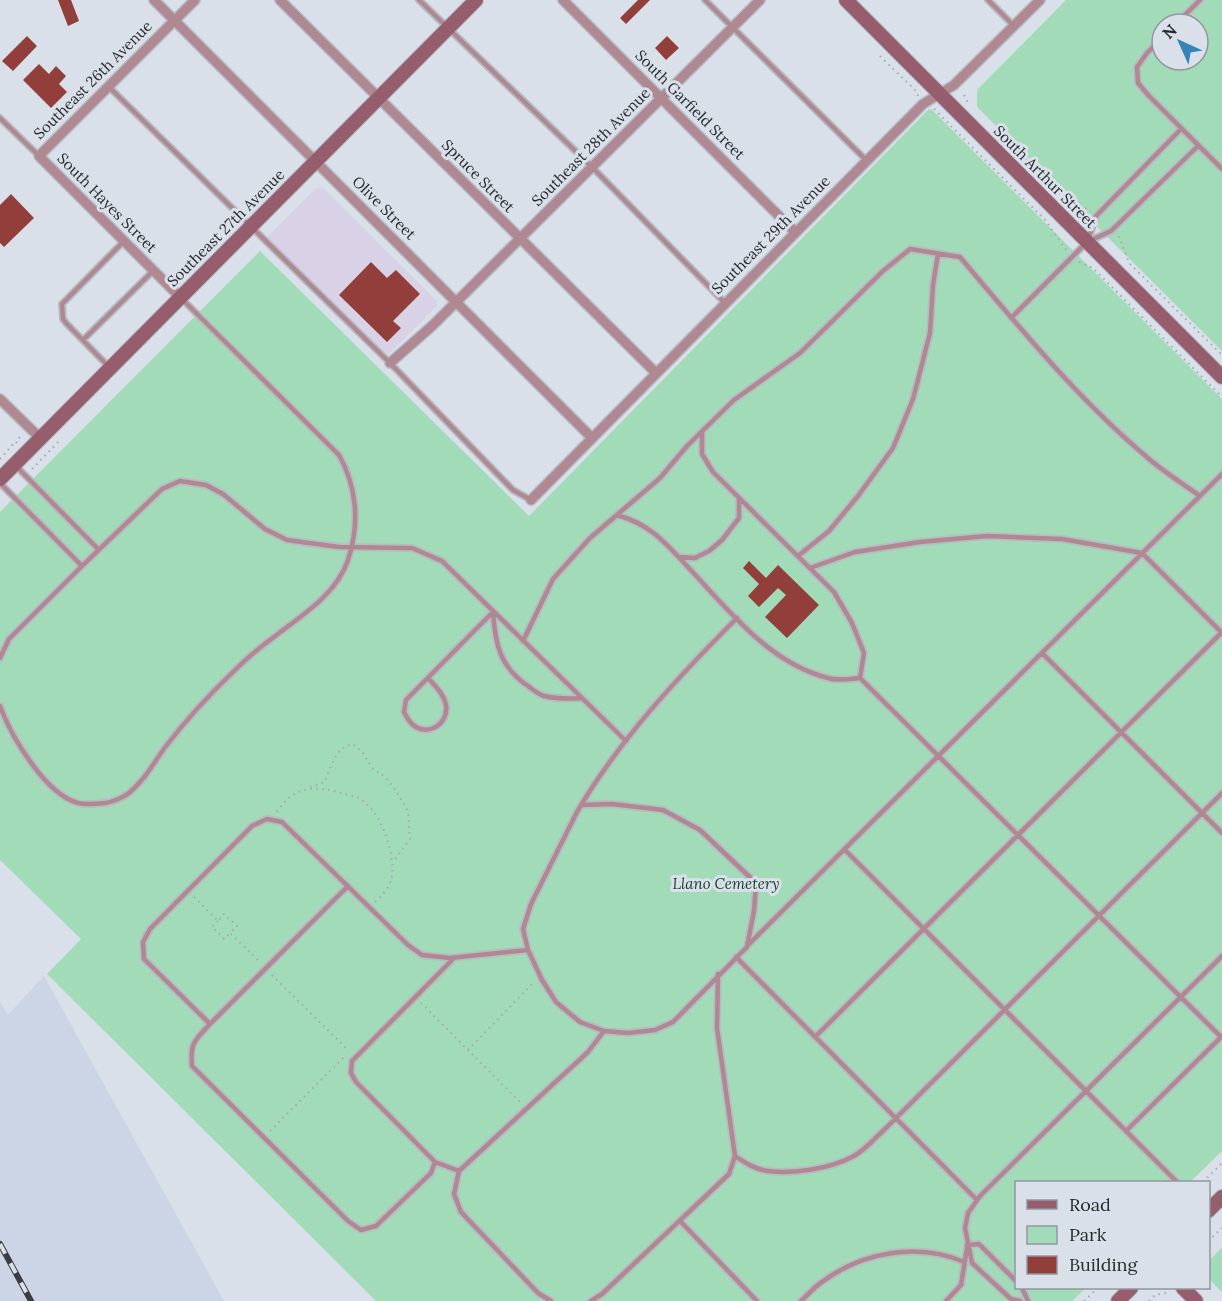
<svg xmlns="http://www.w3.org/2000/svg" width="1222" height="1301" font-family="Lora,serif">
	<style>
		.built { fill: #cbd5e6 }
		.industrial { fill: #d9d2e7 }
		.green { fill: #a2dbb8; fill-rule: evenodd }
		.building { fill: #923f3b }
		.lines { fill: none; stroke-linecap: round; stroke-linejoin: round }
		.lane-casing { stroke: #b6bcc4; stroke-width: 8 }
		.street-casing { stroke: #b6bcc4; stroke-width: 12 }
		.secondary-casing { stroke: #b6bcc4; stroke-width: 16 }
		.path { stroke: #a4a9b1; stroke-width: 2; stroke-dasharray: 1.5 4.5; stroke-linecap: butt }
		.lane { stroke: #b08892; stroke-width: 4.5 }
		.street { stroke: #b08892; stroke-width: 9 }
		.secondary { stroke: #965d6d; stroke-width: 14 }
		.rail-casing { stroke: #3a3d41; stroke-width: 6 }
		.rail { stroke: #dae0ea; stroke-width: 4; stroke-dasharray: 11; stroke-linecap: butt }
		.labels { text-anchor: middle; stroke-width: 6; stroke-linejoin: round; paint-order: stroke }
		.street-label { font-size: 15px; fill: #272a2d; stroke: #dae0ea }
		.park-label { font-size: 15px; font-style: italic; fill: #173e29; stroke: #dae0ea }
	</style>
	<rect width="100%" height="100%" fill="#dae0ea"/>
	<path class="built" d="M 44,976 L 224,1301 L 0,1301 L 0,1002 L 8,1015 Z"/>
	<path class="industrial" d="M 316,188 L 323,188 L 437,301 L 437,306 L 388,355 L 267,237 Z"/>
	<path class="green" d="M 1066,0 L 1222,0 L 1222,351 L 977,107 L 977,90 ZM 1162,24 L 1198,24 L 1198,60 L 1162,60 Z
		M 929,109 L 932,110 L 1222,399 L 1222,1151 L 1190,1182 L 1016,1182 L 1016,1288 L 1086,1288 L 1072,1301 L 376,1301 L 47,974 L 81,939 L 0,860 L 0,512 L 260,251 L 529,516 Z
		M 1222,1247 L 1222,1292 L 1208,1278 L 1209,1261 Z"/>
	<path class="building" d="M 58,0 L 71,0 L 79,21 L 68,26 Z
		M 638,0 L 650,0 L 626,24 L 620,18 Z
		M 27,36 L 37,46 L 13,71 L 2,61 Z
		M 667,36 L 679,48 L 666,60 L 655,48 Z
		M 39,64 L 49,74 L 56,66 L 66,76 L 59,84 L 67,92 L 51,108 L 23,80 Z
		M 11,194 L 34,218 L 4,247 L 0,243 L 0,205 Z
		M 371,262 L 387,278 L 396,270 L 420,294 L 393,321 L 401,328 L 387,342 L 339,295 Z
		M 749,561 L 766,578 L 778,565 L 819,605 L 787,638 L 765,617 L 786,595 L 778,588 L 759,607 L 748,596 L 759,584 L 743,568 Z"/>
	<g class="lines">
		<defs>
			<path id="lane" d="M 419,0 L 592,167 L 725,303
				M 705,0 L 867,161
				M 988,0 L 1014,26
				M 1176,24 L 1200,0
				M 1162,38 L 1147,53 L 1137,67 L 1138,83 L 1149,96 L 1222,169
				M 109,87 L 390,363 L 513,490 L 531,500
				M 0,118 L 39,156
				M 1088,240 L 1096,216 L 1181,129
				M 1011,318 L 1087,242 L 1111,231 L 1198,146
				M 83,340 L 153,271
				M 108,366 L 66,323 L 63,319 L 62,304 L 124,241
				M 16,466 L 98,549
				M 0,483 L 82,566
				M 617,515 C 649,524 664,541 686,565 C 727,608 768,663 828,678 C 838,681 850,679 860,678 L 864,653 L 852,623 L 834,592 L 713,472 L 702,454 L 702,432
				M 798,556 L 829,531 L 858,496 L 893,448 L 913,399 L 930,333 L 933,285 L 938,254
				M 679,557 L 695,558 L 709,551 L 722,540 L 739,518 L 739,498
				M 810,568 L 855,552 L 920,542 L 987,536 L 1062,539 L 1142,553 L 1222,633
				M 493,612 C 495,644 500,667 528,686 C 533,690 538,694 544,696 C 557,699 569,699 582,698
				M 523,641 L 553,579 L 590,538 L 660,478 L 687,446 L 734,400 L 800,353 L 883,271 L 910,249 L 960,257 C 1019,327 1078,399 1148,458 C 1164,472 1183,484 1200,496
				M 1042,653 L 1222,833
				M 0,658 L 9,639 L 82,566 L 162,489 L 180,481 L 206,485 L 223,494 L 265,529 L 287,540 L 339,547 L 412,548 L 442,561 L 626,741
				M 428,678 C 435,686 444,694 446,705 C 449,724 427,738 412,724 C 409,721 406,716 404,712 L 406,700 L 481,624 L 493,612
				M 860,678 L 1221,1037
				M 0,706 C 11,736 45,794 78,803 C 86,805 96,804 105,803 C 112,802 123,798 129,793 C 145,780 154,762 166,746 C 186,720 209,695 233,672 C 245,660 260,647 274,637 C 302,615 336,595 348,560 C 360,524 357,487 339,455 L 182,299
				M 581,805 L 612,804 L 663,810 L 700,830 L 756,883 L 754,911 L 747,947 L 673,1022 L 655,1030 L 628,1033 L 604,1031 L 580,1022 L 556,1002 L 542,980 L 528,950 L 523,929 L 531,904 L 577,812 C 619,740 678,677 737,618
				M 845,850 L 1177,1182
				M 348,886 L 210,1024 C 194,1041 190,1043 192,1066 L 348,1221 L 361,1230 L 376,1226 L 431,1173 L 435,1162 L 356,1082 L 351,1073 L 352,1061 L 454,958
				M 747,946 L 1222,474
				M 736,957 L 977,1200
				M 210,1024 L 144,959 L 143,942 L 150,929 L 252,826 L 267,819 L 282,822 L 408,945 L 422,955 L 450,958 L 528,950
				M 815,1037 L 1222,632
				M 1126,1131 L 1222,1036
				M 735,1156 C 744,1162 756,1170 768,1171 C 794,1174 830,1169 854,1156 C 865,1150 875,1138 885,1129 L 1222,793
				M 435,1162 L 459,1171 L 588,1052 L 604,1031
				M 459,1171 L 454,1194 L 461,1212 L 538,1293 L 551,1301
				M 680,1221 L 757,1301
				M 967,1245 L 979,1244 L 1016,1281
				M 1022,1288 L 1028,1301
				M 591,1301 L 602,1294 L 729,1174 L 735,1156 L 717,1028 L 718,974
				M 801,1301 C 808,1295 814,1287 822,1282 C 862,1252 918,1242 964,1262
				M 946,1301 L 961,1285 L 967,1248
				M 1020,1301 L 1011,1299 L 972,1263 L 965,1228 L 968,1213 L 980,1196 L 1222,956"/>
			<path id="street" d="M 154,0 L 592,438
				M 280,0 L 656,373
				M 563,0 L 795,232
				M 180,297 L 39,156 L 195,0
				M 390,363 L 432,326 L 760,0
				M 0,399 L 40,438
				M 531,500 L 923,104 L 954,85 L 1040,0"/>
			<path id="secondary" d="M 846,0 L 1222,377
				M 0,479 L 476,0
				M 1208,1211 L 1222,1197
				M 1183,1288 L 1196,1301
				M 1118,1301 L 1131,1288"/>
		</defs>
		<use href="#lane" class="lane-casing"/>
		<use href="#street" class="street-casing"/>
		<use href="#secondary" class="secondary-casing"/>
		<path class="path" d="M 880,56 L 916,91 L 918,96
			M 964,95 L 968,103
			M 934,109 L 1046,221 L 1067,251
			M 1004,138 L 1062,196 L 1091,211
			M 1119,236 L 1129,263 L 1222,355
			M 1079,262 L 1093,268 L 1222,397
			M 17,443 L 16,441 L 23,434
			M 0,459 L 16,441
			M 32,469 L 61,439
			M 310,787 L 324,782 C 332,767 334,748 353,744 L 363,753 L 372,768 L 385,777 L 394,788 L 408,811 L 410,839 L 393,862
			M 277,812 C 293,786 315,785 341,793 C 347,795 354,796 359,798 C 381,811 395,852 392,876 C 391,886 382,896 375,902
			M 194,897 L 218,921 L 224,914 L 237,926 L 230,933 L 260,962
			M 218,921 L 212,927 L 224,939 L 230,933
			M 272,975 L 349,1051
			M 421,1003 L 521,1103
			M 468,1050 L 534,982
			M 270,1131 L 344,1057
			M 1203,1182 L 1222,1163
			M 1208,1241 L 1222,1228
			M 1084,1301 L 1098,1288
			M 1149,1301 L 1155,1295 L 1166,1293"/>
		<use href="#lane" class="lane"/>
		<use href="#street" class="street"/>
		<use href="#secondary" class="secondary"/>
		<defs>
			<path id="rail" d="M 0,1244 L 31,1301"/>
		</defs>
		<use href="#rail" class="rail-casing"/>
		<use href="#rail" class="rail"/>
	</g>
	<g class="labels">
		<g class="street-label">
			<text transform="translate(93 80) rotate(-45)" y="5">Southeast 26th Avenue</text>
			<text transform="translate(690 105) rotate(45)" y="5">South Garfield Street</text>
			<text transform="translate(591 147) rotate(-45)" y="5">Southeast 28th Avenue</text>
			<text transform="translate(478 176) rotate(45)" y="5">Spruce Street</text>
			<text transform="translate(1045 177) rotate(45)" y="5">South Arthur Street</text>
			<text transform="translate(107 203) rotate(45)" y="5">South Hayes Street</text>
			<text transform="translate(384 208) rotate(45)" y="5">Olive Street</text>
			<text transform="translate(226 228) rotate(-45)" y="5">Southeast 27th Avenue</text>
			<text transform="translate(771 235) rotate(-45)" y="5">Southeast 29th Avenue</text>
		</g>
		<g class="park-label">
			<text x="726" y="889">Llano Cemetery</text>
		</g>
	</g>
	<rect x="1015" y="1181" width="195" height="108" fill="#dae0ea" stroke="#92979e" stroke-width="1.5"/>
	<rect x="1027" y="1200" width="30" height="9" fill="#965d6d" stroke="#92979e" stroke-width="1.5"/>
	<text x="1069" y="1211" font-size="18" fill="#272a2d">Road</text>
	<rect x="1027" y="1226" width="30" height="18" fill="#a2dbb8" stroke="#92979e" stroke-width="1.5"/>
	<text x="1069" y="1241" font-size="18" fill="#272a2d">Park</text>
	<rect x="1027" y="1256" width="30" height="18" fill="#923f3b" stroke="#92979e" stroke-width="1.5"/>
	<text x="1069" y="1271" font-size="18" fill="#272a2d">Building</text>
	<g transform="translate(1180 42) rotate(315)"><circle r="28" fill="#dae0ea" stroke="#92979e" stroke-width="1.5"/>
	<path d="M0-4.5L10 22L0 15L-10 22Z" fill="#3684b6"/>
	<text y="-9" font-size="16" font-weight="bold" text-anchor="middle" fill="#272a2d">N</text>
	</g>
</svg>
